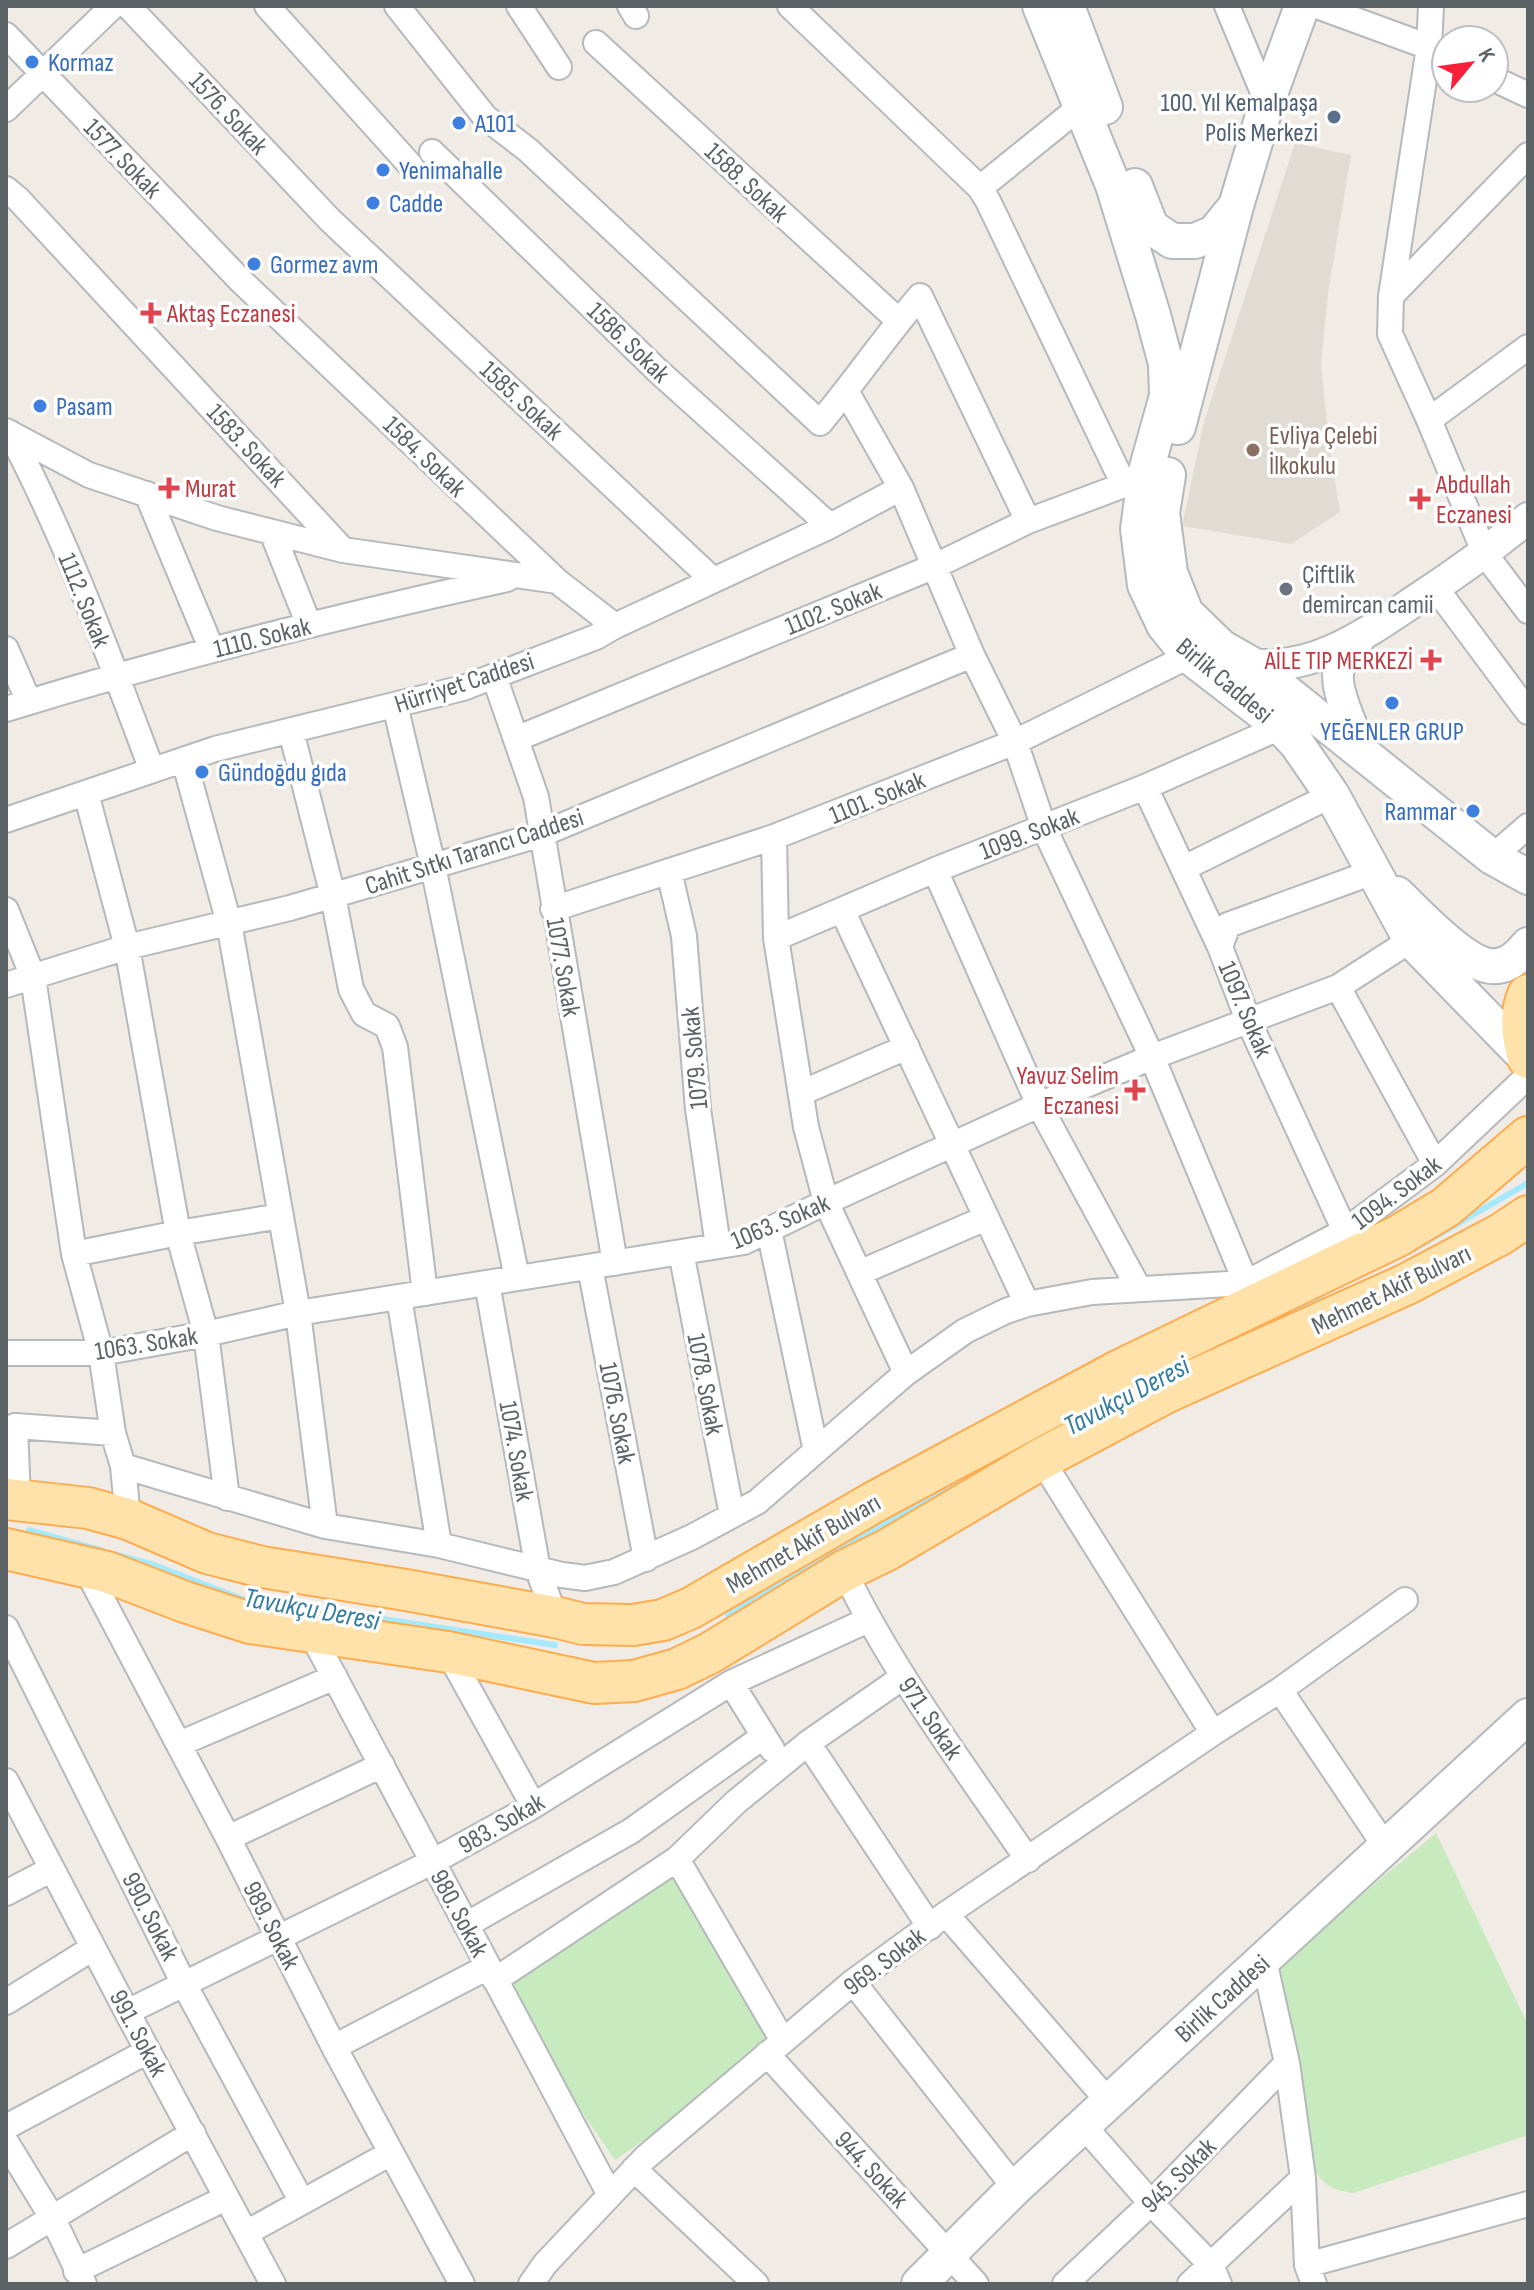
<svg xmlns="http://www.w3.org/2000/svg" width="1534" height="2290" font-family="'Sofia Sans Condensed',sans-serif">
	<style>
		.education { fill: #e0dbd3 }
		.green { fill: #c7eabf }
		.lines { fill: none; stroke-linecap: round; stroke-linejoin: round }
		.stream { stroke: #a5e9ff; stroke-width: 6 }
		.minor-casing { stroke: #b5b9bc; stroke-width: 28 }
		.tertiary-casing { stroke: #b5b9bc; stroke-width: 34 }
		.secondary-casing { stroke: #b3b9bd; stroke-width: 38 }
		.primary-casing { stroke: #feac4f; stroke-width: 44 }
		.minor { stroke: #fff; stroke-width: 24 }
		.tertiary { stroke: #fff; stroke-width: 30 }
		.secondary { stroke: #fff; stroke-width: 34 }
		.primary { stroke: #ffe1aa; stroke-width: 40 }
		.shop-dot { fill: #3f7fe0; stroke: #fff; stroke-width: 3 }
		.service-dot { fill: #5c6f8a; stroke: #fff; stroke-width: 3 }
		.health-dot { fill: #e0444e; stroke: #fff; stroke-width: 3 }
		.education-dot { fill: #8d6e63; stroke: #fff; stroke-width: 3 }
		.worship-dot { fill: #6b7280; stroke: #fff; stroke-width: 3 }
		.labels { text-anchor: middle; stroke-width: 7; stroke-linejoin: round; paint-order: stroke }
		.shop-label { font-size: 26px; fill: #366cbe; stroke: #fff; text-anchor: start }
		.service-label { font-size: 26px; fill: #4e5e75; stroke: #fff; text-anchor: end }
		.street-label { font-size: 26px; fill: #5c6366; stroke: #fff }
		.health-label { font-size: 26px; fill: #be3a42; stroke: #fff; text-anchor: start }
		.education-label { font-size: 26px; fill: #785e54; stroke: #fff; text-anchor: start }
		.worship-label { font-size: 26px; fill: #5b616d; stroke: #fff; text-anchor: start }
		.water-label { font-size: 28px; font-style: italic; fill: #317c9f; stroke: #fff }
	</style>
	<rect width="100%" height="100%" fill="#f0ebe4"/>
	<path class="education" d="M 1295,143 L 1351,155 L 1328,293 L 1321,365 L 1330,452 L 1340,512 L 1291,544 L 1182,526 L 1204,422 Z"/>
	<path class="green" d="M 1436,1833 L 1528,2025 L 1528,2135 L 1353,2193 C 1334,2190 1325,2187 1315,2170 L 1276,1966 Z
		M 668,1856 L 792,2038 L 615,2160 L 490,1978 Z"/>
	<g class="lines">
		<path class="stream" d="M 1414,1249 L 1528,1183
			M 1195,1358 L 1321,1295
			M 29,1530 L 103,1551
			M 114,1554 L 154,1565 L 250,1602 L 336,1612 L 555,1645
			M 727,1614 L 861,1537 L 987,1468"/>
		<defs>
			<path id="minor" d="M 128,6 L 330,220 L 713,580
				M 267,6 L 411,166
				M 397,6 L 485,117 L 528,150 L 820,423 C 854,382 885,337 920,296 L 1028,521
				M 519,6 L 559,67
				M 630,6 L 636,16
				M 790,6 L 980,188 L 988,201 L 1124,485
				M 1227,6 L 1267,102
				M 1317,6 L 1429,47 L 1446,55
				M 1431,6 L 1429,47 L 1391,296 L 1390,334 L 1429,420 L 1485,554 L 1528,611
				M 6,35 L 240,280 L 557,581 L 615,626
				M 596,43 L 899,321
				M 1494,79 L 1528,95
				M 6,109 L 113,6
				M 432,152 L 658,371 L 830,526
				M 980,188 L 1080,107
				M 6,189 L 18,199 L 343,550
				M 1391,296 L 1528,155
				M 846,391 L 901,488 L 972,655 L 1015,742 L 1044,828 L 1152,1057 L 1246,1283
				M 1429,420 L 1528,347
				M 6,431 L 89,475 L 217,518 L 343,550 L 557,581
				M 10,433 C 67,541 109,656 152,770
				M 147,494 L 212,650
				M 272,532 L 309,625
				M 1435,587 L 1528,712
				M 6,649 L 29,702
				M 494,676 L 536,797 L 615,1263
				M 395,705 L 433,866 L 517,1278
				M 6,709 C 171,658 338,616 507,579
				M 291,731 L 333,896 L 351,989 L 364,1014 L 387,1026 L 395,1047 L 425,1293
				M 516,739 L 935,566 L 1028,521 L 1124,485 L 1146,471
				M 184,760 L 229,923 L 298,1313 L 325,1526
				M 1145,787 L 1220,947 L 1248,1020 L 1345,1231
				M 86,793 L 127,947 L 178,1233 L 206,1334 L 227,1498
				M 6,820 L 215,749 L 463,688 L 596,637 L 615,626 L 830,526 L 901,488
				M 774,837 L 776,938 L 806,1127 L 826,1202 L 906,1373
				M 1492,857 L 1528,826
				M 1184,868 L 1332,795
				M 935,870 L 1039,1105 L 1139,1289
				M 669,871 L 684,936 L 698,1109 L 718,1246
				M 553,909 L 774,837 L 1015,742 L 1189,656
				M 6,910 L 33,977 L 74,1254 L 101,1353 L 113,1433 L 123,1466 L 325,1526 L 439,1545 L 562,1575 L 585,1578 L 614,1572 L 692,1537 L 757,1502 L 906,1373 L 965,1331 L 1006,1311 L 1027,1304 L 1092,1292 L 1246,1283 L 1345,1231 L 1435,1164 L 1528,1076
				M 842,910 L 1027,1304
				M 776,938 L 935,870 L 1145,787 L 1281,727
				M 1220,947 L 1228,925 L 1373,872
				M 6,985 L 127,947 L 290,908 L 542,834 L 972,655
				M 1338,987 L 1435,1164
				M 801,1093 L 907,1047
				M 769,1230 L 816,1451
				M 681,1252 L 732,1515
				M 74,1254 L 178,1233 L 281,1216
				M 590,1267 L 646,1559
				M 859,1273 L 986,1218
				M 487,1283 L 538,1570 L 555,1617
				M 399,1297 L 439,1545
				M 6,1353 L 101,1353 L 206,1334 L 298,1313 L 744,1242 L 826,1202 L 1039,1105 L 1152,1057 L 1338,987 L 1411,940
				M 1041,1459 L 1213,1733
				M 123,1466 L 128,1519
				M 18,1500 L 15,1426 L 113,1433
				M 84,1565 L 228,1838 L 334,2047 L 462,2284
				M 844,1571 C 894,1674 964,1766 1028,1860
				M 6,1628 L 184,1984 L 302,2202
				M 310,1631 L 610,2195
				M 448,1652 L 533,1805
				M 731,1683 L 772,1749
				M 1280,1690 L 1385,1846
				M 808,1743 L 930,1927
				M 179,1744 L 335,1677
				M 6,1781 L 127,2012 L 273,2284
				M 228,1838 L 382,1765
				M 677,1859 L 783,2041
				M 6,1893 L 52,1869
				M 946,1914 L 1109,2102
				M 466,1925 L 631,1831 L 764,1736
				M 1264,1960 L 1287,2063 L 1303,2178 L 1307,2265 L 1314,2284
				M 495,1980 L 677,1859 L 736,1802 L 808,1743 L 903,1677
				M 853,1982 L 1015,2188
				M 6,2002 L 93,1948
				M 127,2012 L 432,1862 L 528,1809 L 731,1683 L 868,1620
				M 334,2047 L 488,1967
				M 767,2054 L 976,2284
				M 1083,2125 L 1151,2203 L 1211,2265 L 1219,2284
				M 6,2127 L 148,2051
				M 6,2142 L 53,2219 L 84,2284
				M 634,2169 L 756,2284
				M 246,2233 L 391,2153
				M 6,2246 L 193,2133
				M 1307,2265 L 1528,2204
				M 76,2271 L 226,2198
				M 531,2284 L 545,2264 L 645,2158 L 853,1982 L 946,1914 L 1213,1733 L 1280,1690 L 1405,1600
				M 1065,2284 L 1151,2203 L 1287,2063
				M 1190,2284 L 1303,2178"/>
			<path id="tertiary" d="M 1360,638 C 1353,647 1342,658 1339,669 C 1333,688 1356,735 1364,753
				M 1251,664 C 1315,672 1368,632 1419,598 C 1457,573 1493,547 1528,518"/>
			<path id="secondary" d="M 1040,6 L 1113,185 L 1153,315 L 1166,364 L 1167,396 L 1146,471 L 1138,529 L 1145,585 L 1164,625 L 1189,656 L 1281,727 L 1297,744 L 1332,795 L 1411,940 L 1528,1060
				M 1067,6 L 1105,107
				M 1135,186 L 1151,227 L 1172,241 L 1195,241 L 1214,233 L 1236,206
				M 1178,427 L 1236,206 L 1267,102 L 1302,6
				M 1168,475 L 1162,513 L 1170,573 L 1186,613 L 1221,647 L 1251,664 L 1492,857 L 1528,877
				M 1397,894 C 1418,914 1468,970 1497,966 C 1510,965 1520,955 1528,945
				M 919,2284 L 1015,2188 L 1528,1716"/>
			<path id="primary" d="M 1528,995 C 1519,1016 1522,1036 1528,1058
				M 6,1499 L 88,1508 L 128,1519 L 207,1553 L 262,1567 L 406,1590 L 555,1617 L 583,1624 L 633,1625 L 663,1620 L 691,1608 L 874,1502 L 1120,1370 L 1398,1236 L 1446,1207 L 1528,1137
				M 6,1549 L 107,1572 L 185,1602 L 250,1623 L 448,1652 L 594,1683 L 634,1681 L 677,1669 L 710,1653 L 844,1571 L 887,1550 L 1041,1459 L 1165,1393 L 1407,1284 L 1501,1234 L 1528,1216"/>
		</defs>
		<use href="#minor" class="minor-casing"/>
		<use href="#tertiary" class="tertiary-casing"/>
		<use href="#secondary" class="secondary-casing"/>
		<use href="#primary" class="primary-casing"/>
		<use href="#minor" class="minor"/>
		<use href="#tertiary" class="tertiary"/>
		<use href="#secondary" class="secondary"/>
		<use href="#primary" class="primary"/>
	</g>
	<g class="shop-dot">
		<circle cx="32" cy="62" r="8"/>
		<circle cx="459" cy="123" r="8"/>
		<circle cx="383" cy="170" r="8"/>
		<circle cx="373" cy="203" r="8"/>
		<circle cx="254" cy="264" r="8"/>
		<circle cx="40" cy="406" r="8"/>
		<circle cx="1392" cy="703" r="8"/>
		<circle cx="202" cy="772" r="8"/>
		<circle cx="1473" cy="811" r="8"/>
	</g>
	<circle class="service-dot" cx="1334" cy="117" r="8"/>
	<g class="health-dot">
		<path d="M147 301h8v8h8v8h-8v8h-8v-8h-8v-8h8z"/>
		<path d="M165 476h8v8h8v8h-8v8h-8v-8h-8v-8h8z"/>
		<path d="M1416 487h8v8h8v8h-8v8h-8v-8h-8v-8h8z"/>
		<path d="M1427 648h8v8h8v8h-8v8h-8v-8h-8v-8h8z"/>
		<path d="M1131 1078h8v8h8v8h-8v8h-8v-8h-8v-8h8z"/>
	</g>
	<circle class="education-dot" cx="1253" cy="450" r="8"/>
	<circle class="worship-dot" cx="1286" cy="589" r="8"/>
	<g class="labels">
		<g class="shop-label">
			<text x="48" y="71">Kormaz</text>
			<text x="475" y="132">A101</text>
			<text x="399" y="179">Yenimahalle</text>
			<text x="389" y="212">Cadde</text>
			<text x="270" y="273">Gormez avm</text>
			<text x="56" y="415">Pasam</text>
			<text x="1392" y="740" text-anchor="middle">YEĞENLER GRUP</text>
			<text x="218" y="781">Gündoğdu gıda</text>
			<text x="1457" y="820" text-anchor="end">Rammar</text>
		</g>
		<g class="service-label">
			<text x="1318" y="111">100. Yıl Kemalpaşa<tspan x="1318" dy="30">Polis Merkezi</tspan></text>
		</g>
		<g class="street-label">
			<text transform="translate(229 113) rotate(47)" y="9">1576. Sokak</text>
			<text transform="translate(123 158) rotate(46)" y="9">1577. Sokak</text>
			<text transform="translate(747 182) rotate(43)" y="9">1588. Sokak</text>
			<text transform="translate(629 342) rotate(44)" y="9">1586. Sokak</text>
			<text transform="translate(522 400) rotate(43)" y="9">1585. Sokak</text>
			<text transform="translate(247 445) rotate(47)" y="9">1583. Sokak</text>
			<text transform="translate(425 456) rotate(44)" y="9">1584. Sokak</text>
			<text transform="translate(85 600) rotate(68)" y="9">1112. Sokak</text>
			<text transform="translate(833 608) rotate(-22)" y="9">1102. Sokak</text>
			<text transform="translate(262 637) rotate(-14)" y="9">1110. Sokak</text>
			<text transform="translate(1225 680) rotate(40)" y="9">Birlik Caddesi</text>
			<text transform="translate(464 682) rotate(-18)" y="9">Hürriyet Caddesi</text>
			<text transform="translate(877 797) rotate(-22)" y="9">1101. Sokak</text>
			<text transform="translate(1029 833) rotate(-21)" y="9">1099. Sokak</text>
			<text transform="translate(474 851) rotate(-18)" y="9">Cahit Sıtkı Tarancı Caddesi</text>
			<text transform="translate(564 967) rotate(80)" y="9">1077. Sokak</text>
			<text transform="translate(1246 1009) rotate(67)" y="9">1097. Sokak</text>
			<text transform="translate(694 1058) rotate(-95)" y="9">1079. Sokak</text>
			<text transform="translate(1396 1192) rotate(-37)" y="9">1094. Sokak</text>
			<text transform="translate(780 1221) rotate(-23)" y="9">1063. Sokak</text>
			<text transform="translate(1391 1289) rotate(-26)" y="9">Mehmet Akif Bulvarı</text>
			<text transform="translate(146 1343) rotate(-9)" y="9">1063. Sokak</text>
			<text transform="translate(706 1384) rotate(79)" y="9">1078. Sokak</text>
			<text transform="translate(618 1413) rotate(79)" y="9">1076. Sokak</text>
			<text transform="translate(517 1451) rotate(80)" y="9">1074. Sokak</text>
			<text transform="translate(803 1543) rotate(-30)" y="9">Mehmet Akif Bulvarı</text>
			<text transform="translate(931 1718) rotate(56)" y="9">971. Sokak</text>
			<text transform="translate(501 1823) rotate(-30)" y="9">983. Sokak</text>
			<text transform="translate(460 1913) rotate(62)" y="9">980. Sokak</text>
			<text transform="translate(151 1916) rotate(63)" y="9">990. Sokak</text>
			<text transform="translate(272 1925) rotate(63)" y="9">989. Sokak</text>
			<text transform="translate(884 1961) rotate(-37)" y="9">969. Sokak</text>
			<text transform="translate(1222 1998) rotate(-42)" y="9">Birlik Caddesi</text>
			<text transform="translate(139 2033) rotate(62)" y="9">991. Sokak</text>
			<text transform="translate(872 2169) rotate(47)" y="9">944. Sokak</text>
			<text transform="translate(1178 2175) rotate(-45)" y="9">945. Sokak</text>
		</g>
		<g class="health-label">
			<text x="167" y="322">Aktaş Eczanesi</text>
			<text x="1436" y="493">Abdullah<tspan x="1436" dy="30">Eczanesi</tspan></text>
			<text x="185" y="497">Murat</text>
			<text x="1413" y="669" text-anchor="end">AİLE TIP MERKEZİ</text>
			<text x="1119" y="1084" text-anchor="end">Yavuz Selim<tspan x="1119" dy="30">Eczanesi</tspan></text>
		</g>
		<g class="education-label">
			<text x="1269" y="444">Evliya Çelebi<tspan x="1269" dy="30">İlkokulu</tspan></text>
		</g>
		<g class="worship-label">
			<text x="1302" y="583">Çiftlik<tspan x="1302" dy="30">demircan camii</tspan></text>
		</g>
		<g class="water-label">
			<text transform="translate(1126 1395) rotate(-28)" y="10">Tavukçu Deresi</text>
			<text transform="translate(312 1608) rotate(10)" y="10">Tavukçu Deresi</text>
		</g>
	</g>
	<rect width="1534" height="2290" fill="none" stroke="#5c6366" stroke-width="16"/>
	<g transform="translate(1470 64) rotate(61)"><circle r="38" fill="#ffffff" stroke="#bec1c2" stroke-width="2"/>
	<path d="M0-6L14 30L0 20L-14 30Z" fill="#f9213a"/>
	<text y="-12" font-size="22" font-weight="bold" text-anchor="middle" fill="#5c6366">K</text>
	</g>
</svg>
